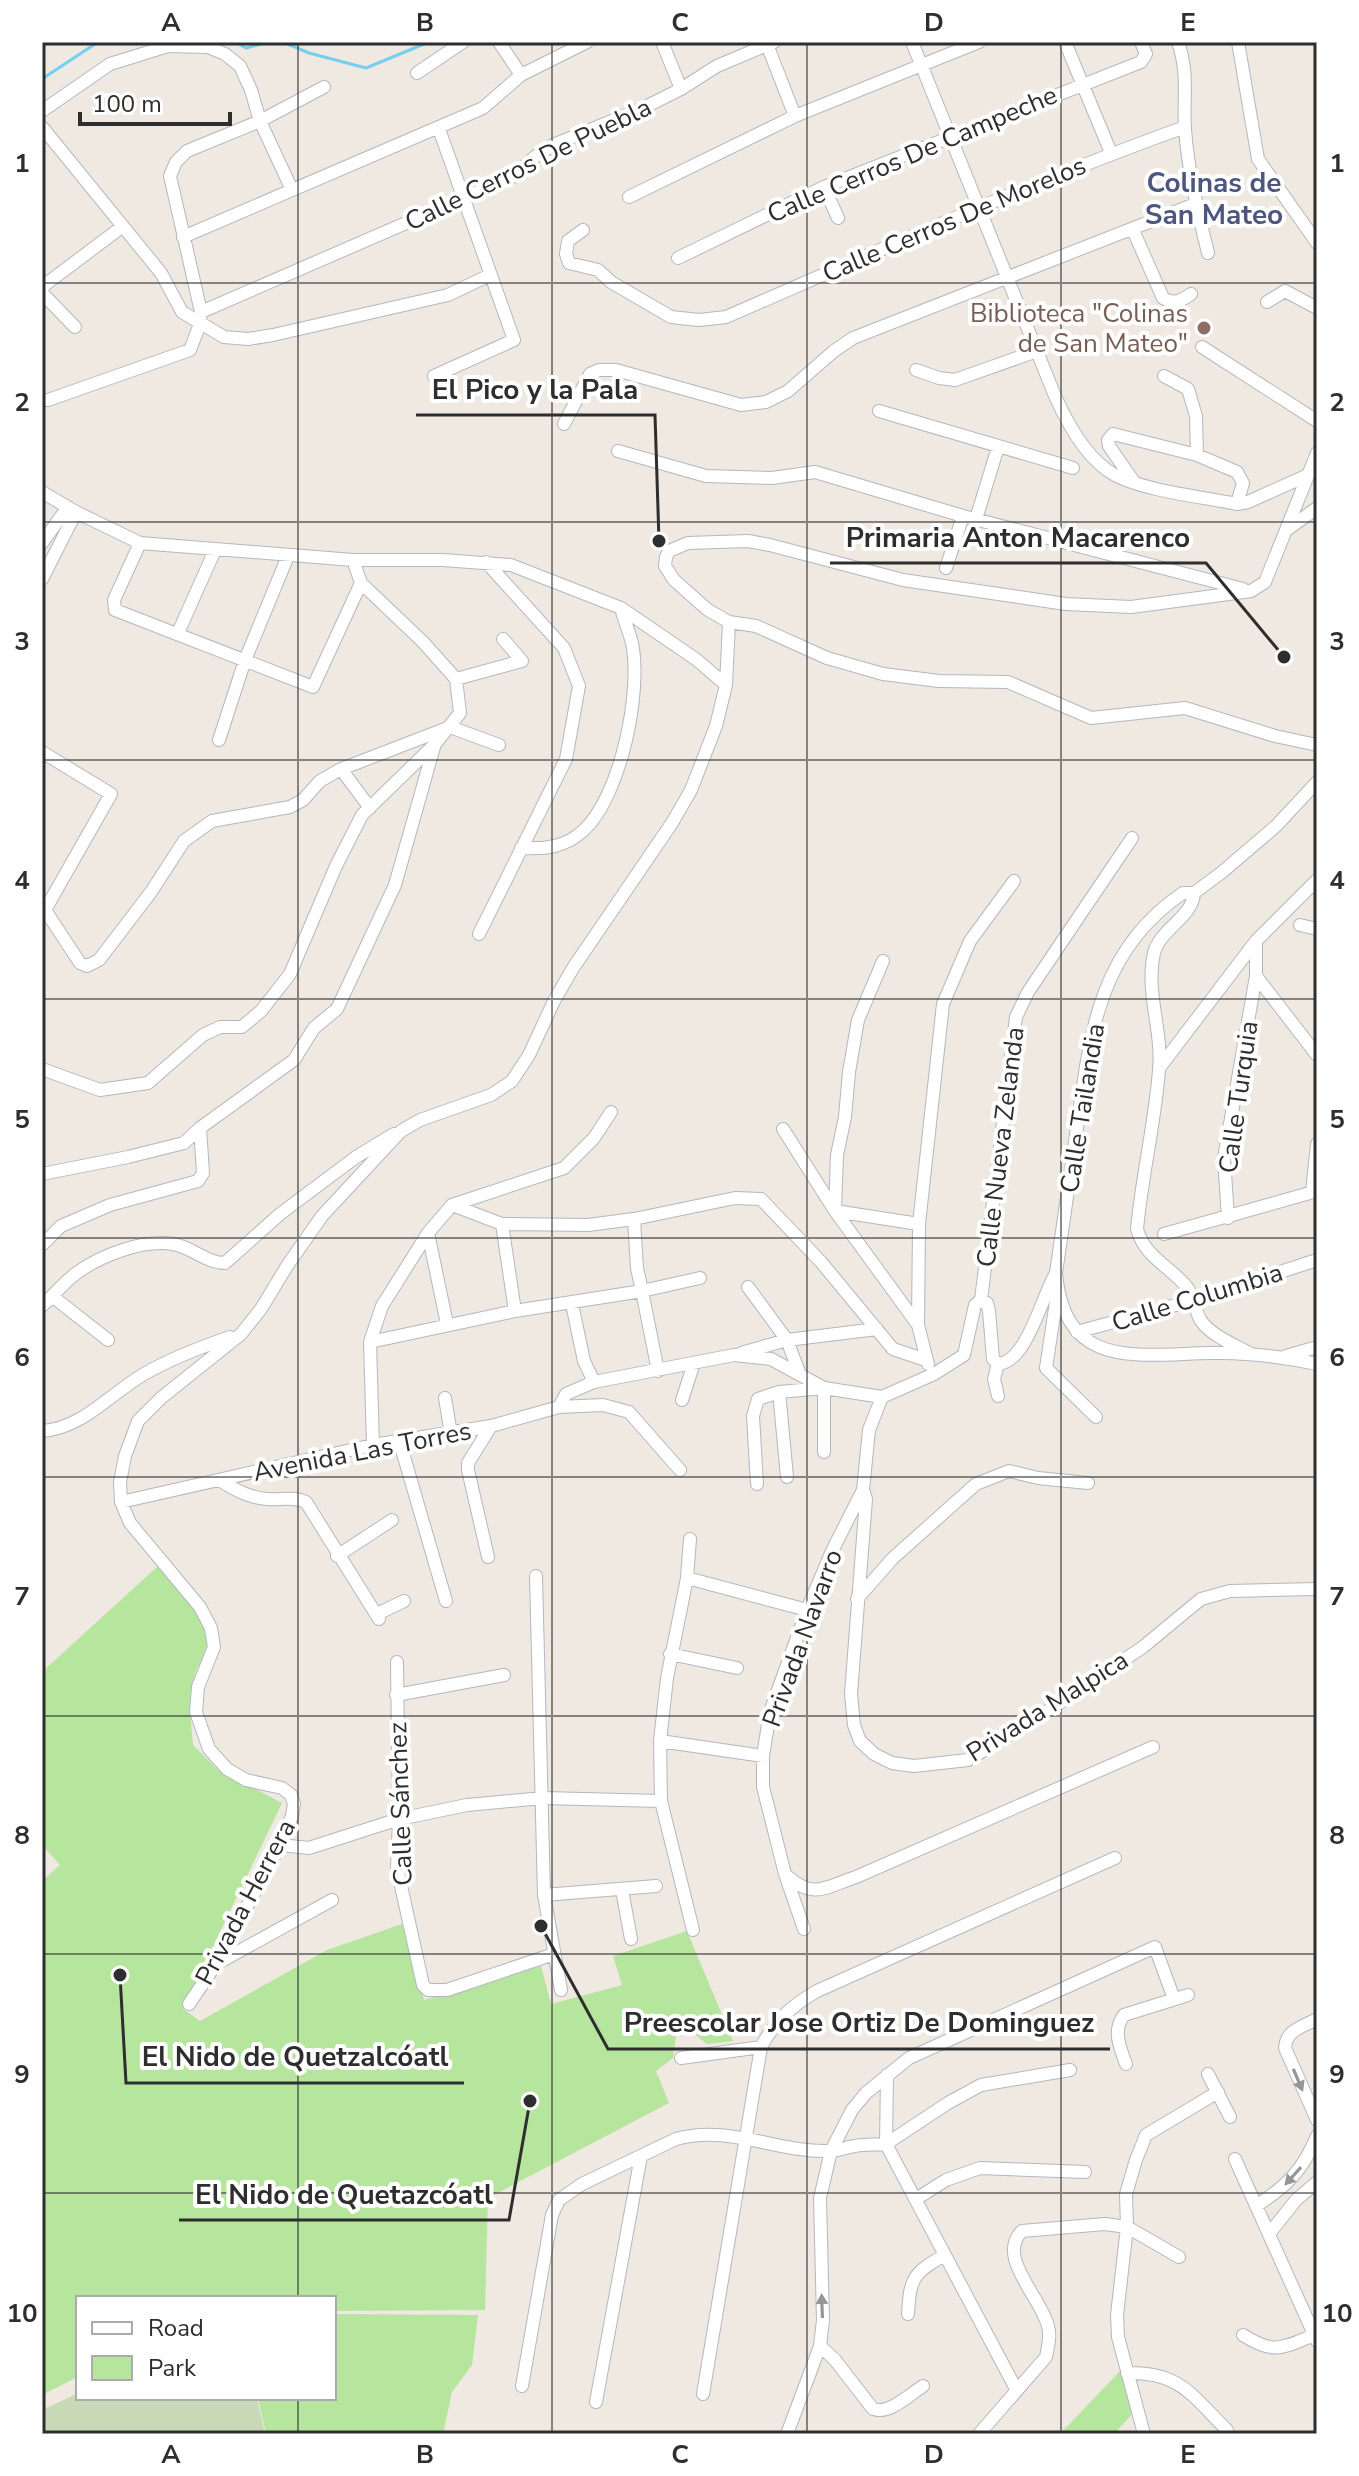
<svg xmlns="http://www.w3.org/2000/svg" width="1359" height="2476" font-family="'Nunito Sans',sans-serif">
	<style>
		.green { fill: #b6e59e }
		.cemetery { fill: #c8d9b8 }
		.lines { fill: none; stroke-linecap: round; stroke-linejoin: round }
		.stream { stroke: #75cff0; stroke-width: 3 }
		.minor-casing { stroke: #b4b7c1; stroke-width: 14 }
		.minor { stroke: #fff; stroke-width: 12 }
		.oneway { fill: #969696 }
		.grid { fill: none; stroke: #2e2e2e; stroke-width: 2; stroke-opacity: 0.55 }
		.education-dot { fill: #8d6e63; stroke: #fff; stroke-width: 3 }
		.labels { text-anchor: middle; stroke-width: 8; stroke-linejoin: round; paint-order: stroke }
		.street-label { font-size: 26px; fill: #2e2e2e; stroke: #fff }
		.education-label { font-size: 26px; fill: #785e54; stroke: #fff; text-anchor: end }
		.neighbourhood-label { font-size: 28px; font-weight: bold; fill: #4d5680; stroke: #fff }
		.leader { fill: none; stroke: #2e2e2e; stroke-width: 3 }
		.callout-dot { fill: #2e2e2e; stroke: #fff; stroke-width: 3 }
		.callout-label { font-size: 28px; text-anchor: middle; font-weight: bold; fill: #2e2e2e; stroke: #fff; stroke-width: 8; stroke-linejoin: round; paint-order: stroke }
		.neatline { fill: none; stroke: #2e2e2e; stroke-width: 3 }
		.grid-label { font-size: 26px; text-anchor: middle; font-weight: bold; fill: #2e2e2e }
	</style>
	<rect width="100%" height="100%" fill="#efe9e1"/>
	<path class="green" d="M 158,1566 C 174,1585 207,1616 207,1643 C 207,1654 197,1666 194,1677 C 188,1698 191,1723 193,1745 L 217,1769 L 282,1803 L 183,2009 L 200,2021 L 327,1950 L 402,1924 L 424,2000 L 541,1966 L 551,2004 L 622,1985 L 613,1956 L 687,1931 L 733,2041 L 707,2044 L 692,2032 L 676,2036 L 673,2058 L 656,2071 L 669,2103 L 488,2198 L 485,2310 L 334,2311 L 334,2298 L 78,2298 L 78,2377 L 42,2395 L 42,1881 L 60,1865 L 42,1845 L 42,1672 Z
		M 334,2314 L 478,2315 L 472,2365 L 452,2392 L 443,2434 L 266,2434 L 258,2398 L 334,2398 Z
		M 1122,2369 L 1133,2413 L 1114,2434 L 1060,2434 Z"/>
	<path class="cemetery" d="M 78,2393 L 78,2398 L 257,2398 L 265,2434 L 42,2434 L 42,2410 Z"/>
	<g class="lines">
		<path class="stream" d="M 235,42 L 246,48 L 269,42
			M 283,42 L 309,53 L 366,68 L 429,42
			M 42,79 L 98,42"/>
		<defs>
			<path id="minor" d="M 499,42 L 521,75
				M 662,42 L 681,89
				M 766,42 L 795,116
				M 912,42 L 1055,396 C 1068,425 1087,460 1115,475 C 1145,491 1203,497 1237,504 L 1248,502 L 1308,475
				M 1065,42 L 1111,153
				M 1178,42 C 1189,74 1183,97 1185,129 C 1188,171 1198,212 1208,253
				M 1238,42 L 1258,159 L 1317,243
				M 417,73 L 463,42
				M 42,111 L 110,64 L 168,46 L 208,47 L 225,54 L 240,66 L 251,90 L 260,121 L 292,190
				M 42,127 L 161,273 L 182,312 L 224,337 L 248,339 L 273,335 L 448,295 L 490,275
				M 824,187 L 838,218
				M 629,197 L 795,116 L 979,42
				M 583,230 L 568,241 L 566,254 L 569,263 L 598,270 L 611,282 L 671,317 L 699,320 L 726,317 C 878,251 1029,183 1185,127
				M 1133,230 L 1163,298 C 1174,305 1181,301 1191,294
				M 183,237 L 483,108 L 521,75 L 587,42
				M 678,258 L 824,187 L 1141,62 L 1146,54 L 1141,42
				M 42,287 L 123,226
				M 42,293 L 75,327
				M 1267,302 L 1285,291 L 1317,308
				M 201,312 L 170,176 L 176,162 L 187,151 L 260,121 L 324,87
				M 1202,347 L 1317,421
				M 916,370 L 939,378 L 955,380 L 1037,351
				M 434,376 L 514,340 L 439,129
				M 1164,376 L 1188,389 L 1196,416 L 1197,455
				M 48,400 L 190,350 L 200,324 L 201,312 L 512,177 L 536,156 L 553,145 L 641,109 L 681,89 L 717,66 L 774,42
				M 879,411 L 1073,468
				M 564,424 L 590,374 L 599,370 L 616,370 L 741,405 L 766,402 L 788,391 L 834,351 L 853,338 L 1195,204
				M 618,451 L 706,476 L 772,478 L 815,472 L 963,516 L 1243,589
				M 1317,453 L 1265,582 L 1251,591 L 1131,607 L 1066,604 L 903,580 L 770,545 L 748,541 L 688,543 L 669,551 L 666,557 L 665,566 L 674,580 L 683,588 L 708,610 L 729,622 L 756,626 L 827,658 L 883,674 L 939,681 L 1008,682 L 1091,718 L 1185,708 L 1275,736 L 1317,745
				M 1134,482 L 1109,446 L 1108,440 L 1113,434 L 1197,455 L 1237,472 L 1243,483 L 1237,504
				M 42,492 L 76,512 L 140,543 L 353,560 L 443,560 L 511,565 L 621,608 L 697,660 L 726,685
				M 976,519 L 998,447
				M 1288,529 L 1317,508
				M 42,543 L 68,507
				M 140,543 L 114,600 L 115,610 L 313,687 L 361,583
				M 946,568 L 963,516
				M 42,579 L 76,512
				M 178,633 L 215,550
				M 456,679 L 522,661 L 503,639
				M 219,740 L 245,660 L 288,556
				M 42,752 L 111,794 L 45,910 L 42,911
				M 341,769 L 370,808
				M 1317,782 L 1276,826 L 1221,873 L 1194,893 L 1183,893 C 1098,950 1090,1035 1077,1128 C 1070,1176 1063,1225 1056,1273 C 1065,1372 1139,1354 1212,1353 C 1247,1352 1283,1357 1317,1364
				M 521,848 C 545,849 565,848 584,830 C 621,795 642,692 632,643 C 629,631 624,620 621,608
				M 1194,893 C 1193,917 1160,929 1154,953 C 1145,992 1163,1031 1159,1070 C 1155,1123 1142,1175 1137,1229 C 1144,1256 1169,1266 1186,1286 C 1195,1296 1194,1310 1201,1321 C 1212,1336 1233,1344 1249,1353
				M 45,910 L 80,963 L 87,966 L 99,960 L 151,892 L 184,841 L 212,821 L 290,807 L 303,800 L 320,781 L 341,769 L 450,727 L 499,745
				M 1300,925 L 1317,929
				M 479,934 L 566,759 L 579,686 L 564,648 L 486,562
				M 1256,941 L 1256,976 L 1317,1055
				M 883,961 L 858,1020 L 849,1072 L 845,1117 L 837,1155 L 835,1211 L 919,1224
				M 1160,1067 L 1256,941 L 1317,880
				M 42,1069 L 100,1090 L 148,1083 L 203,1035 L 220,1027 L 242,1027 L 261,1011 L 290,974 L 336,866 L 362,815 L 435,744 L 460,713 L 456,679 L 423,642 L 361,583 L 353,560
				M 783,1129 L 835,1211 L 918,1325 L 928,1364
				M 42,1174 L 128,1157 L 184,1143 L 200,1128 L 294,1060 L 314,1028 L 337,1009 L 395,885 L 434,747
				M 1312,1192 L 1317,1144
				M 452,1205 L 502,1224 L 588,1225 L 634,1219 L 735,1198 L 761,1199 L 821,1262 L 893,1349 L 926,1360
				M 1228,1218 L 1224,1158 L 1256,976
				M 502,1224 L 515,1311
				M 428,1233 L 447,1324
				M 1164,1234 L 1317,1191
				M 42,1245 L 61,1226 L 110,1205 L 198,1181 L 203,1173 L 200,1128
				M 748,1287 L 787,1340 L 799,1372
				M 1057,1295 L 1046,1368 L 1096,1417
				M 52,1296 L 108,1340
				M 981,1300 L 987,1303 L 989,1311 L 993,1359 L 998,1364 C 1027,1362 1042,1296 1056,1273
				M 572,1304 L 584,1361 L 594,1382
				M 42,1306 C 54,1295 65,1281 78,1272 C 102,1255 144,1239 173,1244 C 192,1247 206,1263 225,1263 L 280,1214 L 356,1157 L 394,1134
				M 918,1325 L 919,1224 L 943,1004 L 970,941 L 1014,881
				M 1077,1332 L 1194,1300 L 1317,1260
				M 370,1342 L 515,1311 L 642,1291 L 637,1268 L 634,1219
				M 741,1353 L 787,1340 L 877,1329
				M 1286,1356 L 1317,1347
				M 998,1364 L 994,1379 L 998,1396
				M 658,1371 L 642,1291 L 700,1278
				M 779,1392 L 787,1477
				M 445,1398 L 451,1434
				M 682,1400 L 694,1363
				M 559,1407 L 566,1394 L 594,1382 L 734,1355 L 771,1359 L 824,1388 L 882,1397 L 934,1374 L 964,1355 L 975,1305 L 981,1300 L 1016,1017 L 1028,992 L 1132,838
				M 42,1431 C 83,1428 110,1394 144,1374 C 170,1359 201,1347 230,1337
				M 400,1443 L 446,1601
				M 373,1445 L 370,1342 L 382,1306 L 428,1233 L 452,1205 L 564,1168 L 594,1138 L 611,1112
				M 219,1480 C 234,1489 249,1498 267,1499 C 280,1500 293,1496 306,1502 L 379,1619
				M 757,1484 L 753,1416 L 758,1399 L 779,1392 L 824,1388 L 824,1452
				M 863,1490 L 866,1499 L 851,1694 L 854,1725 L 860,1741 L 874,1754 L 892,1763 L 914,1766 L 968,1760 L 1043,1714 L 1143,1647 L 1201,1599 L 1230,1591 L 1317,1589
				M 121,1502 L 373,1445 L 491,1426 L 559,1407 L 603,1405 L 629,1412 L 680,1470
				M 690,1539 L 687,1578 L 667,1678 L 660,1741 L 661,1801 L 693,1930
				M 337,1556 L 392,1520
				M 488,1557 L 468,1470 L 468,1463 L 491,1426
				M 536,1576 L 544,1895 L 561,1990
				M 687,1578 L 807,1610
				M 857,1599 L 893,1558 L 976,1484 L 1009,1471 L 1038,1478 L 1088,1483
				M 377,1614 L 404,1601
				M 670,1654 L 737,1668
				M 397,1662 L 399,1819 L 397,1868 L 423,1985 L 428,1990 L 447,1990 L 554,1954
				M 396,1695 L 504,1675
				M 660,1741 L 763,1756
				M 280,1845 L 309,1848 L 399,1819 L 467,1805 L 543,1798 L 661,1801
				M 787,1876 C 814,1900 825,1887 856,1877 L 1153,1747
				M 622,1890 L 631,1939
				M 544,1895 L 656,1886
				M 804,1929 L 785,1874 L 763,1787 L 763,1756 L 770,1712 L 807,1610 L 832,1551 L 863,1490 L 869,1430 L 882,1397
				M 216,1964 L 332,1900
				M 189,2004 L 216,1964 L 280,1845 L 292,1816 L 294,1804 L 291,1795 L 282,1788 L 246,1780 L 227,1769 L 209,1749 L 196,1712 L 198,1687 L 214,1647 L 211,1628 L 200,1607 L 130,1523 L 121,1502 L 120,1482 L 125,1456 L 138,1421 L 161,1398 L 241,1334 L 261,1309 L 287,1266 L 322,1216 L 401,1131 L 420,1120 L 491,1095 L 512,1081 L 529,1055 L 554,1001 L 573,968 L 672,823 L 691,790 L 716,726 L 726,685 L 729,622
				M 1317,2019 C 1302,2027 1286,2030 1285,2048 L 1317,2120
				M 681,2058 L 761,2047
				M 1126,2064 C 1120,2047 1112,2031 1124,2015 L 1188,1995
				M 1208,2074 L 1230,2117
				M 887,2075 L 886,2144 L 1016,2389
				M 886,2144 L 948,2103 L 981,2085 L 1070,2070
				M 1235,2159 L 1317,2341
				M 916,2199 L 946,2180 L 980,2168 L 1085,2172
				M 1256,2206 C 1287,2186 1303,2170 1317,2136
				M 1269,2234 L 1296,2200 L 1317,2182
				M 908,2314 C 910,2278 913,2273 945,2255
				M 1243,2335 C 1274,2355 1282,2348 1314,2335
				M 820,2346 L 835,2360 L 873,2409 C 889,2415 909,2395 923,2386
				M 1127,2373 C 1181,2372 1191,2395 1227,2430
				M 522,2386 L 552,2215 L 559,2200 L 582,2184 L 676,2139 C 728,2124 778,2153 830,2151 C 839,2151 847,2147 855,2146 C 865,2144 876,2145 886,2144
				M 703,2394 L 761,2047 C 775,2021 791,2006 817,1991 L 1115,1858
				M 596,2402 L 641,2156
				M 787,2434 L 820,2346 L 823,2320 L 820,2198 L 831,2151 L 852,2110 L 866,2093 L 909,2058 L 1155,1947 L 1174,1999
				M 979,2434 L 1046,2357 C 1048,2346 1051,2336 1048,2326 C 1040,2296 996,2257 1022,2231 L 1105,2224 L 1127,2227 L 1179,2257
				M 1144,2434 L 1118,2337 L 1117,2315 L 1127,2227 L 1126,2194 L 1136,2160 L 1146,2135 L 1218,2092"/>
		</defs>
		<use href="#minor" class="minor-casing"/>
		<use href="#minor" class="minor"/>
	</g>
	<defs><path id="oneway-solid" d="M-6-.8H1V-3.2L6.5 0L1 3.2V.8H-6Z" transform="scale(2)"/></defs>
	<g class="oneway">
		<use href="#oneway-solid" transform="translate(1298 2080) rotate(67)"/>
		<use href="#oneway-solid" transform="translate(1293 2176) rotate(132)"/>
		<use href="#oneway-solid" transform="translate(822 2306) rotate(-92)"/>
	</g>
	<path class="grid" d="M 298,42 L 298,2298M 552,42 L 552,2434M 807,42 L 807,2434M 1061,42 L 1061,2434M 42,283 L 1317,283M 42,522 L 1317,522M 42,760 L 1317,760M 42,999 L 1317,999M 42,1238 L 1317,1238M 42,1477 L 1317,1477M 42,1716 L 1317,1716M 42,1954 L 1317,1954M 42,2193 L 1317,2193M 298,2398 L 298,2434"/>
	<circle class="education-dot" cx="1204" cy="328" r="8"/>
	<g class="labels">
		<g class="street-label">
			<text transform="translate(912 154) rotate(-23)" y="9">Calle Cerros De Campeche</text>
			<text transform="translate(528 164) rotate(-26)" y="9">Calle Cerros De Puebla</text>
			<text transform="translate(954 219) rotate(-23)" y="9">Calle Cerros De Morelos</text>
			<text transform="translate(1238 1097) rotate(-82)" y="9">Calle Turquia</text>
			<text transform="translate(1082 1108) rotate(-81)" y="9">Calle Tailandia</text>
			<text transform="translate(1000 1147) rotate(-83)" y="9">Calle Nueva Zelanda</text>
			<text transform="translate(1197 1297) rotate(-17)" y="9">Calle Columbia</text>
			<text transform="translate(362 1451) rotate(-11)" y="9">Avenida Las Torres</text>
			<text transform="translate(802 1638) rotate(-70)" y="9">Privada Navarro</text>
			<text transform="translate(1047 1706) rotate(-32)" y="9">Privada Malpica</text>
			<text transform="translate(400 1804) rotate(-92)" y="9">Calle Sánchez</text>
			<text transform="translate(245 1902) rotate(-62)" y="9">Privada Herrera</text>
		</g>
		<g class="education-label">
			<text x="1188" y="322">Biblioteca "Colinas<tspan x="1188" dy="30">de San Mateo"</tspan></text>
		</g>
		<g class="neighbourhood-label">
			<text x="1214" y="192">Colinas de<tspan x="1214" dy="32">San Mateo</tspan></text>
		</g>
	</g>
	<path class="leader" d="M659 541L655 415H416M1284 657L1206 563H830M541 1926L608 2049H1110M120 1975L126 2083H464M530 2101L509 2220H179"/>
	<g class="callout-dot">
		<circle cx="659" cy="541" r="8"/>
		<circle cx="1284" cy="657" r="8"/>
		<circle cx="541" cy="1926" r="8"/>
		<circle cx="120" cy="1975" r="8"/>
		<circle cx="530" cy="2101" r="8"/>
	</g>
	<g class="callout-label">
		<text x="535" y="399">El Pico y la Pala</text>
		<text x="1018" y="547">Primaria Anton Macarenco</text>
		<text x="859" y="2032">Preescolar Jose Ortiz De Dominguez</text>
		<text x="295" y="2066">El Nido de Quetzalcóatl</text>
		<text x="344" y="2204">El Nido de Quetazcóatl</text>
	</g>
	<rect width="1359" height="2476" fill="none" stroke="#ffffff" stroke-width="88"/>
	<rect x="76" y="2296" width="260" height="104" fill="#ffffff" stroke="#ababab" stroke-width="2"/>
	<rect x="92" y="2322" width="40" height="12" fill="#ffffff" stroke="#ababab" stroke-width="2"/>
	<text x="148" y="2336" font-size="24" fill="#2e2e2e">Road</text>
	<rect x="92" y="2356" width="40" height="24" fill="#b6e59e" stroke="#ababab" stroke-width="2"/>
	<text x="148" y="2376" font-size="24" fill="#2e2e2e">Park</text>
	<path d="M80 112v12h150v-12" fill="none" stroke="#2e2e2e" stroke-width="4"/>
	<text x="92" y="112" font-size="24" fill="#2e2e2e" stroke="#ffffff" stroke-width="6" paint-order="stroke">100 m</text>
	<rect x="44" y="44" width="1271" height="2388" class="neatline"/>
	<g class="grid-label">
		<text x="171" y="31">A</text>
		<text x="425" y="31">B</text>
		<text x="680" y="31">C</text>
		<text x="934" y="31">D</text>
		<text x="1188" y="31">E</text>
		<text x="22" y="172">1</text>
		<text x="1337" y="172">1</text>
		<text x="22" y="411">2</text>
		<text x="1337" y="411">2</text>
		<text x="22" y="650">3</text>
		<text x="1337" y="650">3</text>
		<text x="22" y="889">4</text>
		<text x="1337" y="889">4</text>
		<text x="22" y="1128">5</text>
		<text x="1337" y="1128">5</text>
		<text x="22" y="1366">6</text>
		<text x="1337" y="1366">6</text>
		<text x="22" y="1605">7</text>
		<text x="1337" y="1605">7</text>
		<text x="22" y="1844">8</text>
		<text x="1337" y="1844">8</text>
		<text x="22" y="2083">9</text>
		<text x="1337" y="2083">9</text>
		<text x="22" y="2322">10</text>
		<text x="1337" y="2322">10</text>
		<text x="171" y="2463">A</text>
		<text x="425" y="2463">B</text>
		<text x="680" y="2463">C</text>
		<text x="934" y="2463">D</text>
		<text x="1188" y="2463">E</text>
	</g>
</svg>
